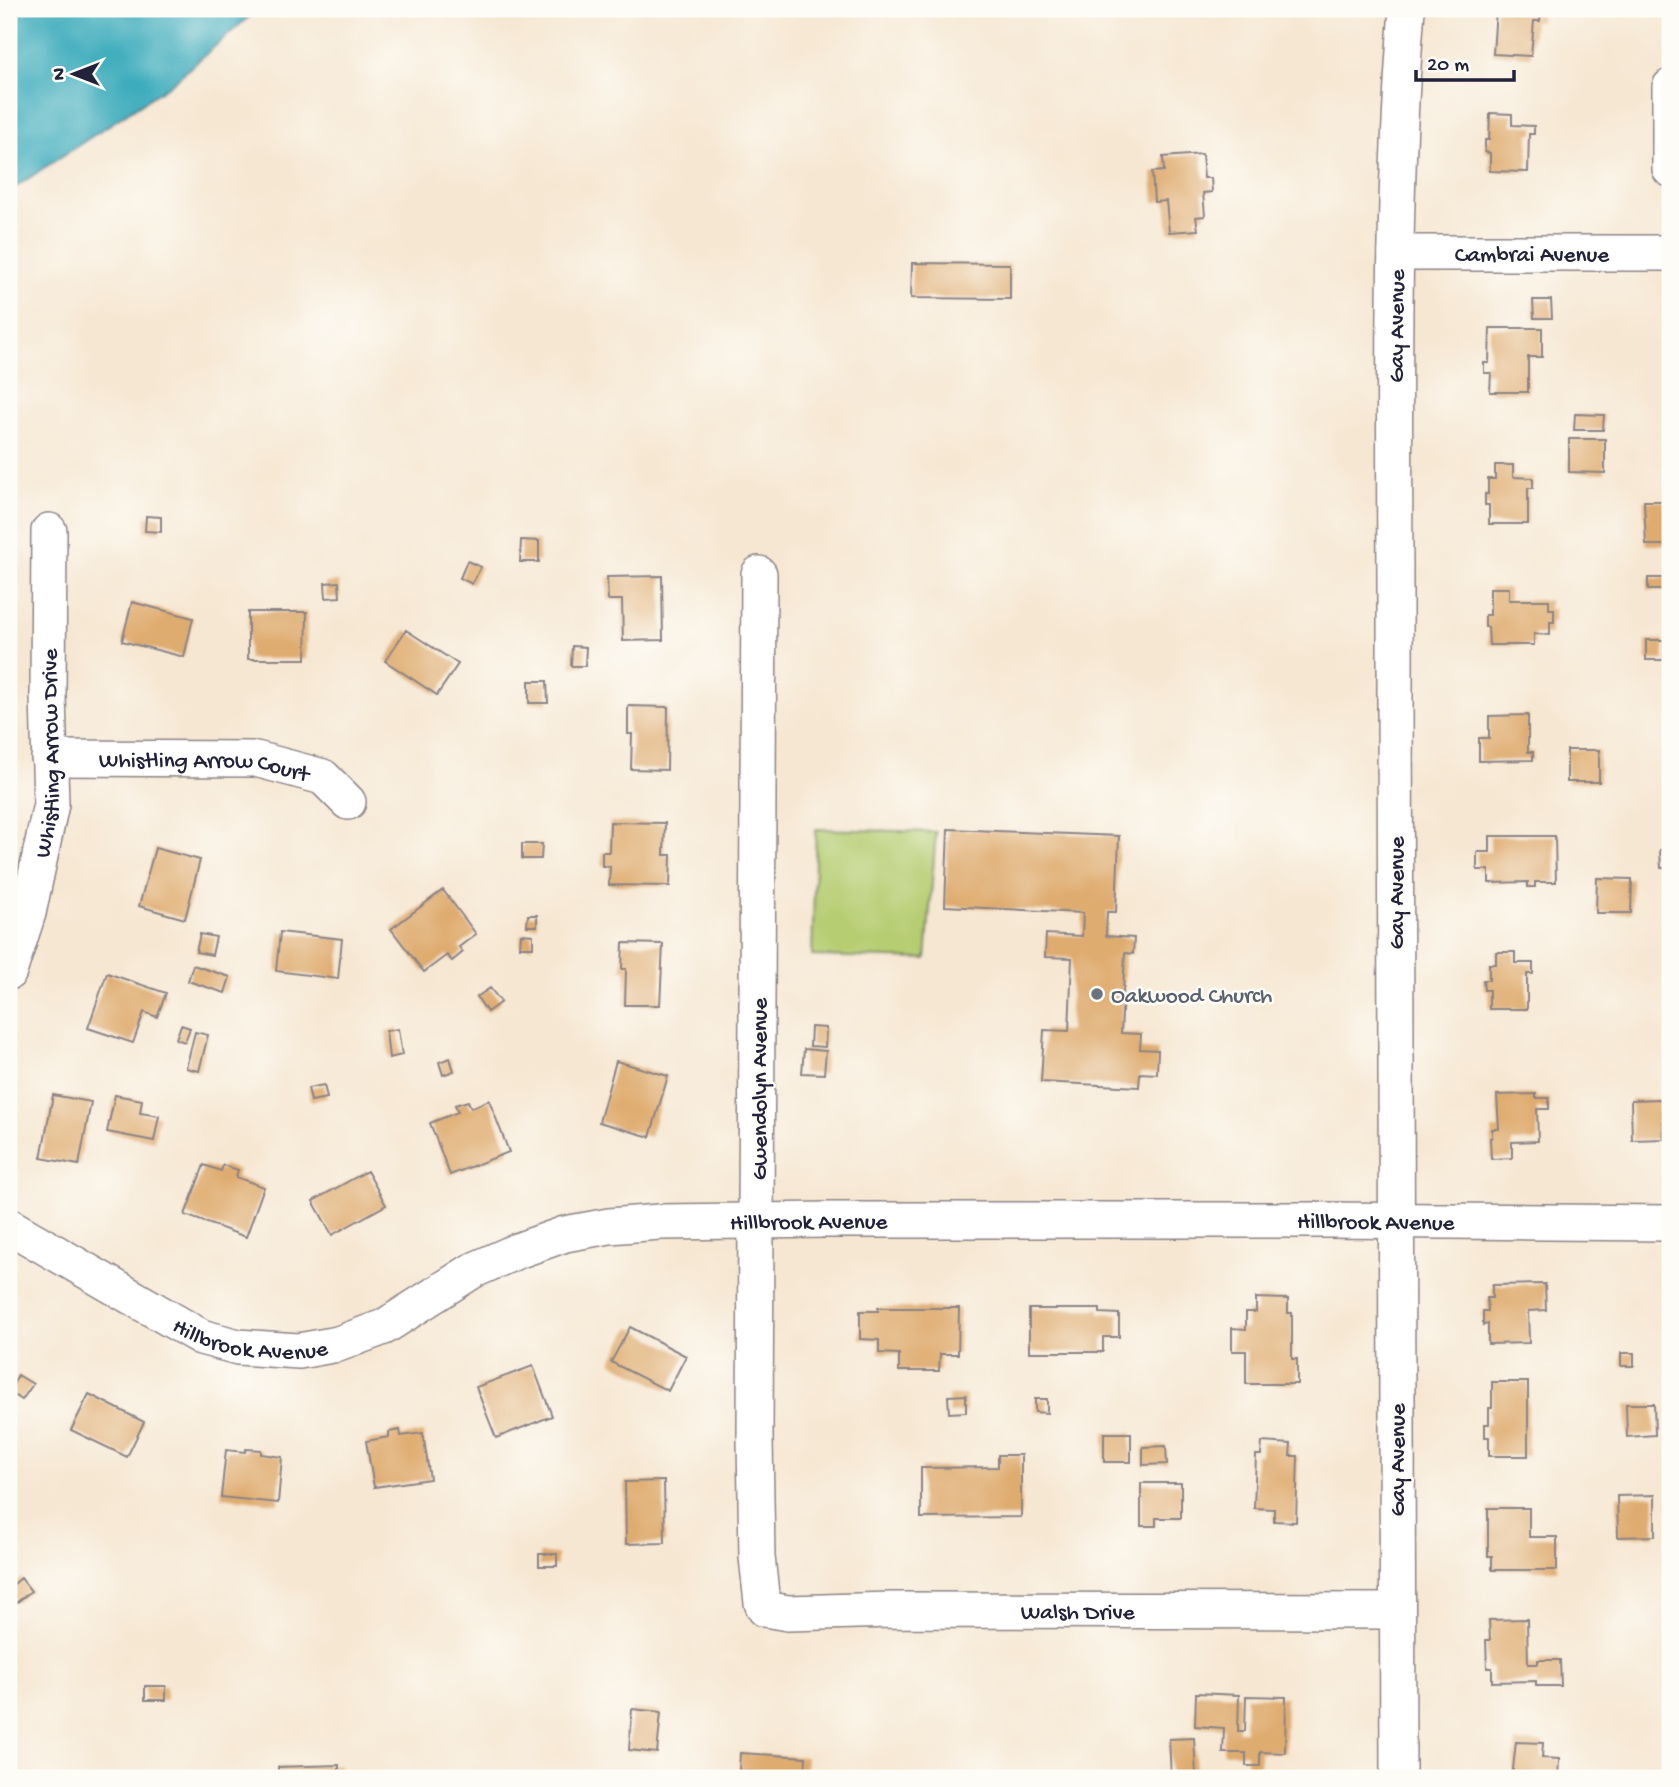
<svg xmlns="http://www.w3.org/2000/svg" width="1679" height="1787" font-family="'Gochi Hand',sans-serif">
	<style>
		.green { fill: #b6cd72; stroke: #6c7856; stroke-width: 2 }
		.water { fill: #3eacbc; stroke: #30677c; stroke-width: 2 }
		.building { fill: #dfac6f }
		.lines { fill: none; stroke-linecap: round; stroke-linejoin: round }
		.minor-casing { stroke: #8c8486; stroke-width: 38 }
		.minor { stroke: #fff; stroke-width: 35 }
		.worship-dot { fill: #6b7280; stroke: #fdfcf7; stroke-width: 2.5 }
		.labels { text-anchor: middle; stroke-width: 5; stroke-linejoin: round; paint-order: stroke }
		.street-label { font-size: 23px; fill: #22223b; stroke: #fdfcf7 }
		.worship-label { font-size: 23px; fill: #5b616d; stroke: #fdfcf7; text-anchor: start }
	</style>
	<rect width="100%" height="100%" fill="#fdfcf7"/>
	<filter id="ink" filterUnits="userSpaceOnUse"><feTurbulence type="fractalNoise" baseFrequency=".0143" numOctaves="2"/><feDisplacementMap in="SourceGraphic" scale="14" xChannelSelector="R" yChannelSelector="G"/><feConvolveMatrix kernelMatrix="1 2 1 2 8 2 1 2 1" color-interpolation-filters="sRGB"/></filter>
	<filter id="wash" filterUnits="userSpaceOnUse"><feTurbulence type="fractalNoise" baseFrequency=".00686" numOctaves="4" result="noise"/><feDisplacementMap in="SourceGraphic" scale="28" xChannelSelector="R" yChannelSelector="G"/><feGaussianBlur stdDeviation="1.57" result="paint"/><feColorMatrix in="noise" values="0 0 0 0 0 0 0 0 0 0 0 0 0 0 0 0 0 1.4 0 .05"/><feComposite in="paint" operator="in"/></filter>
	<g filter="url(#wash)">
		<rect width="100%" height="100%" fill="#f6e7d2"/>
		<path class="green" d="M 816,829 L 936,832 L 926,959 L 812,956 Z"/>
		<path class="water" d="M 9,9 L 258,9 L 171,84 L 14,188 L 9,200 Z"/>
		<g id="blocks">
			<path class="building" d="M 1496,9 L 1541,11 L 1540,21 L 1534,21 L 1531,56 L 1493,54 Z
				M 1490,113 L 1512,114 L 1512,125 L 1534,126 L 1534,134 L 1529,134 L 1528,172 L 1490,171 L 1490,153 L 1485,152 L 1485,140 L 1489,140 Z
				M 1202,154 L 1204,178 L 1211,178 L 1212,192 L 1203,193 L 1205,216 L 1196,217 L 1198,230 L 1169,232 L 1166,201 L 1154,202 L 1152,172 L 1164,171 L 1163,157 Z
				M 912,263 L 1010,264 L 1010,299 L 911,298 Z
				M 1533,300 L 1551,300 L 1552,318 L 1534,318 Z
				M 1490,328 L 1542,328 L 1542,357 L 1528,357 L 1528,392 L 1490,392 L 1491,373 L 1484,373 L 1484,363 L 1489,363 Z
				M 1575,414 L 1604,415 L 1603,430 L 1574,430 Z
				M 1569,439 L 1605,439 L 1605,473 L 1569,472 Z
				M 1495,465 L 1513,465 L 1513,477 L 1533,478 L 1533,488 L 1528,488 L 1528,524 L 1489,524 L 1489,505 L 1485,505 L 1485,494 L 1488,494 L 1488,479 L 1495,479 Z
				M 1644,501 L 1665,501 L 1666,526 L 1670,526 L 1670,545 L 1646,545 Z
				M 146,516 L 161,517 L 161,532 L 145,531 Z
				M 521,540 L 539,541 L 539,562 L 520,562 Z
				M 467,561 L 481,567 L 472,584 L 460,578 Z
				M 662,576 L 663,640 L 623,641 L 622,600 L 608,600 L 607,577 Z
				M 1648,578 L 1667,578 L 1666,590 L 1648,590 Z
				M 339,582 L 340,597 L 326,598 L 325,583 Z
				M 1490,588 L 1509,588 L 1509,600 L 1549,600 L 1549,609 L 1554,609 L 1554,622 L 1550,622 L 1550,635 L 1534,634 L 1534,645 L 1489,645 L 1488,627 L 1485,627 L 1485,615 L 1490,615 Z
				M 132,602 L 193,618 L 184,657 L 122,641 Z
				M 248,612 L 307,612 L 306,659 L 248,659 Z
				M 406,630 L 458,664 L 437,695 L 385,661 Z
				M 1646,640 L 1664,640 L 1664,660 L 1646,660 Z
				M 572,646 L 586,647 L 585,666 L 571,666 Z
				M 529,681 L 547,681 L 548,703 L 529,703 Z
				M 628,706 L 668,707 L 667,770 L 631,769 L 632,734 L 628,734 Z
				M 1528,715 L 1528,752 L 1533,752 L 1533,760 L 1479,761 L 1479,738 L 1489,738 L 1489,716 Z
				M 1567,750 L 1599,750 L 1599,782 L 1567,782 Z
				M 1666,818 L 1670,818 L 1670,841 L 1666,841 Z
				M 610,822 L 665,823 L 664,855 L 671,855 L 670,886 L 609,885 L 610,866 L 602,866 L 602,852 L 609,852 Z
				M 948,829 L 1119,836 L 1116,912 L 1107,912 L 1106,936 L 1134,938 L 1133,954 L 1125,953 L 1121,1033 L 1141,1034 L 1140,1049 L 1158,1050 L 1157,1074 L 1140,1073 L 1139,1087 L 1041,1082 L 1044,1030 L 1069,1031 L 1072,958 L 1045,957 L 1046,934 L 1082,936 L 1083,913 L 945,906 Z
				M 1490,836 L 1555,836 L 1556,882 L 1535,882 L 1535,887 L 1528,887 L 1528,882 L 1489,883 L 1489,870 L 1477,870 L 1477,852 L 1490,852 Z
				M 522,844 L 542,844 L 541,859 L 522,859 Z
				M 155,848 L 200,860 L 185,919 L 139,906 Z
				M 1660,850 L 1670,850 L 1670,868 L 1661,868 Z
				M 1597,878 L 1632,879 L 1631,913 L 1596,913 Z
				M 1664,886 L 1670,886 L 1670,903 L 1664,903 Z
				M 443,890 L 476,934 L 459,947 L 463,952 L 452,961 L 447,955 L 424,972 L 391,929 Z
				M 528,915 L 537,915 L 537,926 L 527,926 Z
				M 280,932 L 342,939 L 338,979 L 276,971 Z
				M 200,934 L 216,937 L 212,955 L 196,952 Z
				M 521,934 L 533,935 L 533,947 L 520,947 Z
				M 623,943 L 663,944 L 660,1005 L 625,1005 L 626,969 L 622,969 Z
				M 1496,952 L 1515,952 L 1515,963 L 1533,963 L 1533,974 L 1527,974 L 1527,1009 L 1489,1009 L 1489,990 L 1484,990 L 1483,980 L 1489,980 L 1489,964 L 1496,964 Z
				M 193,965 L 230,977 L 225,993 L 188,981 Z
				M 107,973 L 166,993 L 157,1017 L 144,1012 L 133,1043 L 88,1028 Z
				M 490,988 L 501,1002 L 487,1012 L 477,997 Z
				M 181,1025 L 190,1028 L 185,1042 L 176,1039 Z
				M 811,1027 L 826,1028 L 825,1047 L 810,1046 Z
				M 398,1029 L 402,1055 L 389,1058 L 386,1031 Z
				M 195,1032 L 208,1035 L 199,1071 L 186,1068 Z
				M 804,1049 L 826,1051 L 824,1074 L 802,1073 Z
				M 450,1058 L 454,1071 L 443,1075 L 439,1062 Z
				M 616,1061 L 668,1076 L 650,1137 L 599,1122 Z
				M 324,1085 L 327,1098 L 311,1101 L 308,1088 Z
				M 1536,1094 L 1536,1098 L 1549,1098 L 1549,1109 L 1537,1109 L 1538,1141 L 1512,1142 L 1512,1158 L 1491,1159 L 1490,1138 L 1492,1137 L 1492,1129 L 1499,1129 L 1497,1095 Z
				M 53,1095 L 91,1102 L 79,1165 L 41,1158 Z
				M 115,1095 L 142,1100 L 140,1113 L 159,1116 L 154,1141 L 107,1132 Z
				M 1662,1099 L 1664,1139 L 1632,1140 L 1631,1100 Z
				M 489,1100 L 509,1152 L 450,1175 L 430,1123 L 458,1112 L 455,1105 L 468,1101 L 471,1108 Z
				M 204,1165 L 221,1171 L 223,1165 L 238,1170 L 236,1177 L 264,1187 L 246,1237 L 185,1215 Z
				M 367,1171 L 386,1205 L 332,1235 L 313,1201 Z
				M 1545,1284 L 1546,1310 L 1528,1311 L 1529,1343 L 1488,1344 L 1488,1324 L 1483,1325 L 1483,1311 L 1488,1311 L 1487,1298 L 1492,1298 L 1492,1285 Z
				M 1256,1298 L 1288,1299 L 1288,1313 L 1292,1313 L 1292,1359 L 1297,1359 L 1297,1384 L 1246,1384 L 1246,1351 L 1232,1351 L 1232,1328 L 1246,1329 L 1246,1312 L 1256,1312 Z
				M 878,1308 L 959,1308 L 958,1354 L 940,1354 L 939,1371 L 899,1371 L 899,1354 L 879,1353 L 879,1340 L 860,1339 L 860,1311 L 878,1311 Z
				M 1029,1309 L 1100,1309 L 1100,1313 L 1119,1314 L 1119,1337 L 1103,1337 L 1103,1352 L 1029,1352 Z
				M 630,1327 L 686,1356 L 668,1391 L 611,1362 Z
				M 1621,1353 L 1634,1353 L 1634,1366 L 1621,1366 Z
				M 533,1366 L 552,1416 L 496,1438 L 476,1387 Z
				M 18,1375 L 33,1384 L 22,1400 L 9,1392 Z
				M 1492,1382 L 1528,1382 L 1528,1456 L 1489,1456 L 1489,1437 L 1485,1437 L 1485,1424 L 1489,1424 L 1489,1408 L 1492,1408 Z
				M 89,1394 L 144,1422 L 127,1457 L 71,1430 Z
				M 966,1395 L 966,1412 L 949,1413 L 948,1396 Z
				M 1035,1399 L 1047,1399 L 1047,1413 L 1035,1412 Z
				M 1626,1404 L 1654,1404 L 1655,1435 L 1627,1437 Z
				M 400,1430 L 401,1436 L 423,1433 L 430,1479 L 374,1487 L 366,1441 L 389,1437 L 389,1432 Z
				M 1104,1433 L 1131,1433 L 1131,1462 L 1104,1462 Z
				M 1262,1442 L 1291,1444 L 1290,1456 L 1298,1456 L 1296,1522 L 1274,1521 L 1274,1509 L 1254,1508 L 1256,1455 L 1261,1455 Z
				M 1166,1446 L 1167,1464 L 1143,1465 L 1143,1447 Z
				M 246,1449 L 261,1450 L 261,1454 L 282,1457 L 278,1503 L 221,1497 L 226,1450 L 245,1452 Z
				M 998,1455 L 1021,1455 L 1021,1517 L 921,1518 L 921,1468 L 998,1467 Z
				M 664,1481 L 665,1543 L 626,1544 L 625,1482 Z
				M 1141,1483 L 1181,1483 L 1181,1518 L 1156,1518 L 1156,1526 L 1141,1526 Z
				M 1655,1495 L 1655,1536 L 1618,1537 L 1617,1496 Z
				M 1488,1508 L 1529,1508 L 1529,1537 L 1557,1537 L 1557,1570 L 1492,1570 L 1492,1556 L 1488,1556 Z
				M 539,1554 L 557,1554 L 557,1566 L 539,1566 Z
				M 21,1578 L 31,1591 L 16,1603 L 9,1594 L 9,1588 Z
				M 1527,1619 L 1528,1664 L 1538,1664 L 1538,1660 L 1560,1660 L 1561,1686 L 1536,1686 L 1536,1681 L 1492,1682 L 1492,1668 L 1487,1668 L 1486,1640 L 1490,1640 L 1489,1620 Z
				M 145,1686 L 166,1686 L 166,1700 L 145,1700 Z
				M 1196,1693 L 1239,1695 L 1238,1731 L 1245,1731 L 1246,1696 L 1286,1697 L 1285,1753 L 1260,1752 L 1260,1766 L 1246,1766 L 1246,1753 L 1223,1753 L 1224,1728 L 1195,1726 Z
				M 632,1709 L 661,1712 L 657,1753 L 629,1750 Z
				M 1194,1738 L 1196,1775 L 1171,1776 L 1169,1739 Z
				M 1516,1742 L 1543,1743 L 1542,1758 L 1559,1759 L 1558,1778 L 1512,1778 Z
				M 740,1753 L 806,1757 L 805,1776 L 739,1771 Z
				M 339,1765 L 339,1778 L 278,1778 L 278,1767 Z"/>
		</g>
	</g>
	<g filter="url(#ink)">
		<use href="#blocks" fill-opacity="0" stroke="#8c8486" stroke-width="2"/>
		<g class="lines">
			<defs>
				<g id="minor">
					<path d="M 1670,87 L 1670,169"/>
					<path id="s1" d="M 1396,253 L 1670,253"/>
					<path id="s2" d="M 759,574 L 755,1439 L 757,1557 L 762,1603 L 765,1609 L 788,1613 L 892,1610 L 1397,1611"/>
					<path id="s3" d="M 49,758 L 256,759 L 323,777 L 348,802"/>
					<path id="s4" d="M 9,972 L 28,913 L 51,804 L 48,696 L 49,531"/>
					<path id="s5" d="M 9,1226 L 201,1337 L 238,1347 L 299,1351 L 338,1344 L 384,1327 L 472,1271 L 517,1251 L 565,1234 L 609,1226 L 659,1222 L 829,1220 L 1325,1220 L 1670,1223"/>
					<path id="s6" d="M 1398,1778 C 1397,1417 1395,1055 1395,693 C 1396,465 1389,236 1407,9"/>
				</g>
			</defs>
			<use href="#minor" class="minor-casing"/>
			<use href="#minor" class="minor"/>
		</g>
	</g>
	<circle class="worship-dot" cx="1097" cy="994" r="7"/>
	<g class="labels">
		<g class="street-label">
			<text dy="8" stroke="none"><textPath href="#s1" startOffset="136">Cambrai Avenue</textPath></text>
			<text dy="8" stroke="none"><textPath href="#s6" startOffset="1452">Gay Avenue</textPath></text>
			<text dy="8" stroke="none"><textPath href="#s4" startOffset="224">Whistling Arrow Drive</textPath></text>
			<text dy="8" stroke="none"><textPath href="#s3" startOffset="156">Whistling Arrow Court</textPath></text>
			<text transform="translate(1395 893) rotate(-90)" y="8">Gay Avenue</text>
			<text transform="translate(758 1089) rotate(-90)" y="8">Gwendolyn Avenue</text>
			<text dy="8" stroke="none"><textPath href="#s5" startOffset="859">Hillbrook Avenue</textPath></text>
			<text dy="8" stroke="none"><textPath href="#s5" startOffset="1426">Hillbrook Avenue</textPath></text>
			<text dy="8" stroke="none"><textPath href="#s5" startOffset="271">Hillbrook Avenue</textPath></text>
			<text transform="translate(1396 1460) rotate(-90)" y="8">Gay Avenue</text>
			<text dy="8" stroke="none"><textPath href="#s2" startOffset="1349">Walsh Drive</textPath></text>
		</g>
		<g class="worship-label">
			<text x="1111" y="1002">Oakwood Church</text>
		</g>
	</g>
	<rect width="1679" height="1787" fill="none" stroke="#fdfcf7" stroke-width="35"/>
	<g transform="translate(74 74) rotate(270)" stroke="#fdfcf7" stroke-width="5" paint-order="stroke">
	<path d="M0-5L12 26L0 18L-12 26Z" fill="#22223b"/>
	<text y="-10" font-size="19" font-weight="bold" text-anchor="middle" fill="#22223b">N</text>
	</g>
	<path d="M1416 70v10h98v-10" fill="none" stroke="#22223b" stroke-width="3.5"/>
	<text x="1427" y="70" font-size="21" fill="#22223b" stroke="#fdfcf7" stroke-width="5" paint-order="stroke">20 m</text>
</svg>
